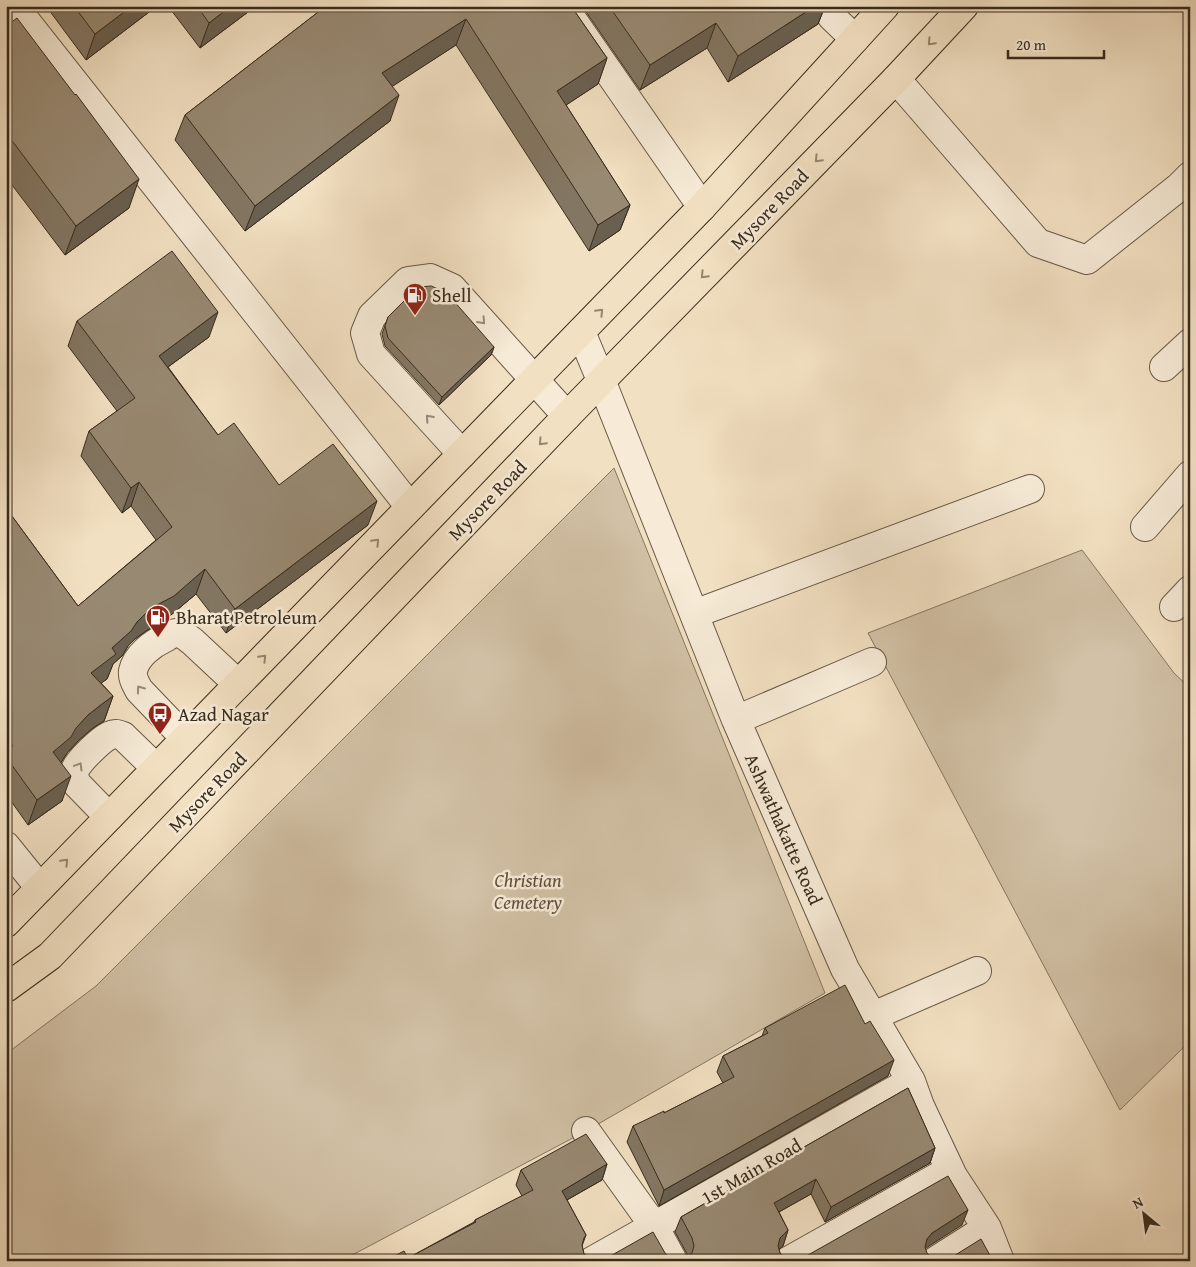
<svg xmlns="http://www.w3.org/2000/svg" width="1196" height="1267" font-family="'Gentium Book Plus',serif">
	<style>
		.green { fill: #d2c1a6; stroke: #847661 }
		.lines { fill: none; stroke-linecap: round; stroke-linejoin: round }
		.minor-casing { stroke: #665846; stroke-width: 30 }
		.highway-casing { stroke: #372b1c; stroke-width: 30 }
		.minor { stroke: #f7ebd7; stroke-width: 28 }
		.highway { stroke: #f2e0c2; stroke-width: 28 }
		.wall { fill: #837662; stroke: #372b1c }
		.shaded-wall { fill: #6a6050; stroke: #372b1c }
		.building { fill: #988972; stroke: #372b1c }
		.oneway { stroke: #94866f }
		.oneway2 { stroke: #978b7a }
		.labels { text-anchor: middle; stroke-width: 5; stroke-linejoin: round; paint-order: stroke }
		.street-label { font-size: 19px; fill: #372b1c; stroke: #f7ebd7 }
		.poi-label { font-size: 19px; fill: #372b1c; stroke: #f7ebd7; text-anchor: start }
		.park-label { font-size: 19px; font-style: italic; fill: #5e503e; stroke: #f7ebd7 }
	</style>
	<rect width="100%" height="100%" fill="#f2e0c2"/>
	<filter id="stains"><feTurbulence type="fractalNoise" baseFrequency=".004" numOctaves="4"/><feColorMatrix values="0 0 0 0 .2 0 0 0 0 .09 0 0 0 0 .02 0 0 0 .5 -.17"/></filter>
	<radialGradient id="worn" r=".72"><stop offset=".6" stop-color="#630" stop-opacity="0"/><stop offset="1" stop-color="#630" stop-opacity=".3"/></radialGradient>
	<path class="green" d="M 614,468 L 825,993 L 586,1131 L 341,1261 L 6,1261 L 6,1054 L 96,986 Z
		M 1082,550 L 1174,673 L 1190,688 L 1190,1041 L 1120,1110 L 868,633 Z"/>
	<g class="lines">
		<defs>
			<path id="minor" d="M 14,6 L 410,507
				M 563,6 L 702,207
				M 825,6 L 832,17 L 855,39
				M 896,79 L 1038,243 L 1087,260 L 1179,187 L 1190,176
				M 581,332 L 601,380 L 736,720 L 845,969 L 911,1081 L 920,1106 L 953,1176 L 987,1228 L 1000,1261
				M 1164,367 L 1190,343
				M 462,454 L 371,354 L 365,333 L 372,316 L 408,281 L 430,278 L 452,288 L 567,416
				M 1145,527 L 1190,475
				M 1174,607 L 1190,590
				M 694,614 L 1030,489
				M 736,720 L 872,662
				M 185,738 L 139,690 C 136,684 132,678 133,671 C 136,656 152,644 165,638 C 168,636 172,633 176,633 C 182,633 188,638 193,642 L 238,684
				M 109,817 L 77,784 C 75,780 74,776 74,772 C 76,763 102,738 111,735 C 115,733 118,734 123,736 L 156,768
				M 6,846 L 40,888
				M 873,1016 L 977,971
				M 586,1131 L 654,1226 L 673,1261
				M 592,1261 L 911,1081
				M 788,1261 L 950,1170
				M 935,1261 L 987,1228"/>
			<path id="highway" d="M 6,923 L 702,207 L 885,6
				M 6,988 L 50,956 L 567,416 L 896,79 L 964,6"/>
		</defs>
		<use href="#minor" class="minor-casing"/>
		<use href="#highway" class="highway-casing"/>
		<use href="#minor" class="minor"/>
		<use href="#highway" class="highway"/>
	</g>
	<path class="wall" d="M 46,6 L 157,6 L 86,60 Z
		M 168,6 L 256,6 L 200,48 Z
		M 326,6 L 571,6 L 607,58 L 598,84 L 566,105 L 630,205 L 620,230 L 589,251 L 456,45 L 392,86 L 390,121 L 245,231 L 175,140 L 185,115 Z
		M 582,6 L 825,6 L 818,24 L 728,82 L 707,48 L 640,90 Z
		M 6,26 L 129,208 L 65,255 L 6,177 Z
		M 388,317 L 494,347 L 491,355 L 439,405 L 385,346 L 382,334 Z
		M 77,321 L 209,337 L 168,367 L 218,435 L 279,485 L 368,525 L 226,633 L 196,594 L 165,620 L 146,631 L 135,639 L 128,646 L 122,656 L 113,664 L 107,679 L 101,683 L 113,696 L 104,721 L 93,728 L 79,740 L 67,753 L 61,762 L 62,801 L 28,825 L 6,794 L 6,508 L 78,606 L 156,540 L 131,506 L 122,513 L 81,456 L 89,431 L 117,411 L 68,346 Z
		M 765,1028 L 888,1076 L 659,1206 L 627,1142 L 633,1126 L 664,1113 L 723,1083 L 717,1072 L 723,1056 L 762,1036 Z
		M 908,1088 L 935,1148 L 930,1163 L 825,1222 L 811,1194 L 779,1212 L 788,1230 L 783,1246 L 779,1249 L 780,1253 L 786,1259 L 686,1259 L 688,1258 L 687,1254 L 675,1232 L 681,1217 Z
		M 607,1164 L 602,1180 L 567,1200 L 586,1235 L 582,1246 L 584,1254 L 590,1259 L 408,1258 L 474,1222 L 475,1220 L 522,1196 L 516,1185 L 521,1170 Z"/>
	<path class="shaded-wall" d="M 132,6 L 157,6 L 86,60 L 95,34 Z
		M 231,6 L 256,6 L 200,48 L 209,23 Z
		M 815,6 L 825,6 L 818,24 L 728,82 L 738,56 Z
		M 466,19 L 456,45 L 373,99 L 382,73 Z
		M 716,23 L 707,48 L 640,90 L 650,65 Z
		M 607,58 L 598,84 L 548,117 L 557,91 Z
		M 399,95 L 390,121 L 245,231 L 255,206 Z
		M 10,138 L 6,148 L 6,141 Z
		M 139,179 L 129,208 L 65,255 L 76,226 Z
		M 630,205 L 620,230 L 589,251 L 598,225 Z
		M 218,312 L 209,337 L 150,380 L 159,356 Z
		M 494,347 L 491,355 L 439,405 L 442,397 Z
		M 139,482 L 131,506 L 122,513 L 131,488 Z
		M 377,501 L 368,525 L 226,633 L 235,609 Z
		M 205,569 L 196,594 L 165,620 L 146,631 L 135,639 L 128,646 L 122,656 L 113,664 L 107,679 L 82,697 L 91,673 L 112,648 L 144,615 Z
		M 113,696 L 104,721 L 93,728 L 79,740 L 67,753 L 62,761 L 45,777 L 53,752 L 88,715 L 102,704 Z
		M 71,776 L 62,801 L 28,825 L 37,800 Z
		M 894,1060 L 888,1076 L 659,1206 L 664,1190 Z
		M 935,1148 L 930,1163 L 825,1222 L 831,1207 Z
		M 607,1164 L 602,1180 L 556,1206 L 562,1191 Z
		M 816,1179 L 811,1194 L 768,1218 L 774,1203 Z
		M 968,1210 L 962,1225 L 926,1248 L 921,1254 L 927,1239 L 932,1233 Z
		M 788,1230 L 783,1246 L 774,1253 L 780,1238 Z"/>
	<path class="building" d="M 74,6 L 132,6 L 95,34 Z
		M 197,6 L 231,6 L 209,23 Z
		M 326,6 L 571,6 L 607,58 L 557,91 L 630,205 L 598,225 L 466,19 L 382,73 L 399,95 L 255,206 L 185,115 Z
		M 609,6 L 815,6 L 738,56 L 716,23 L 650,65 Z
		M 17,18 L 75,95 L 76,94 L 139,179 L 76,226 L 10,138 L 6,141 L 6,26 Z
		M 172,251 L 218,312 L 159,356 L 218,435 L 234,423 L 279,485 L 333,444 L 377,501 L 235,609 L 205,569 L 174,596 L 155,606 L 144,615 L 137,622 L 131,631 L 112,648 L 116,654 L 91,673 L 113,696 L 102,704 L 88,715 L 76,728 L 71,737 L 53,752 L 71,776 L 37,800 L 6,757 L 6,751 L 13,746 L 6,736 L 6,508 L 78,606 L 172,527 L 139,482 L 131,488 L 89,431 L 135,398 L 77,321 Z
		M 431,286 L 446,292 L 494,347 L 442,397 L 388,338 L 385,326 L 388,317 L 418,287 Z
		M 845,985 L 865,1024 L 870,1021 L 894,1060 L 664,1190 L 633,1126 L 664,1111 L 664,1113 L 734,1077 L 723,1056 L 768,1033 L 765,1028 Z
		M 908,1088 L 935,1148 L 831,1207 L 816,1179 L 774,1203 L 788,1230 L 780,1238 L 778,1246 L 780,1253 L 786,1259 L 793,1261 L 680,1261 L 686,1259 L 692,1253 L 694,1246 L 692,1238 L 681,1217 Z
		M 586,1134 L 607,1164 L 562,1191 L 586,1235 L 584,1238 L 582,1245 L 584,1254 L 590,1259 L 597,1261 L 385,1261 L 404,1251 L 408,1258 L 476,1222 L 475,1220 L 533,1190 L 521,1170 Z
		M 948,1176 L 968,1210 L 932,1233 L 927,1239 L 925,1247 L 927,1253 L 933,1259 L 940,1261 L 795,1261 L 801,1259 Z
		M 653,1232 L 665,1253 L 671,1259 L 677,1261 L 599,1261 L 605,1259 Z
		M 981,1239 L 993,1261 L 943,1261 L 949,1259 Z"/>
	<defs><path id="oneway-chevron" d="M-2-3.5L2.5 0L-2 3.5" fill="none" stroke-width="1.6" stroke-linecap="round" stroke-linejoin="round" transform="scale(1.25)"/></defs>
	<g class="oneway">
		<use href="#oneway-chevron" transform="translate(931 42) rotate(133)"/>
		<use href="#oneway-chevron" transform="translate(818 159) rotate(134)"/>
		<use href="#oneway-chevron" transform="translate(704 275) rotate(134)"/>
		<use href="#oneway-chevron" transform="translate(600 312) rotate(-46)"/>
		<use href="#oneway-chevron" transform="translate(542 442) rotate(133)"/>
		<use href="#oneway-chevron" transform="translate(376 542) rotate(-46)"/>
		<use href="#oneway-chevron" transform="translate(263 658) rotate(-46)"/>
		<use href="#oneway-chevron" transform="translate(65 862) rotate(-46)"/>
	</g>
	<g class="oneway2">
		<use href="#oneway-chevron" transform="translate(482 321) rotate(48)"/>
		<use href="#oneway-chevron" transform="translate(429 418) rotate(-132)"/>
		<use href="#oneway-chevron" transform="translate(140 689) rotate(-126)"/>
		<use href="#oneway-chevron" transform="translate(79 766) rotate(-59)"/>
	</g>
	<defs>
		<symbol id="fuel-pin" viewBox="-11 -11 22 30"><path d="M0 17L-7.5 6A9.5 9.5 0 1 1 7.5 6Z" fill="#8f2418" stroke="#f7ebd7"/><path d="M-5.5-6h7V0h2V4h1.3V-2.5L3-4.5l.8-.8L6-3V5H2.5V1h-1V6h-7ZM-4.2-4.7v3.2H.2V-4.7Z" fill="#fff"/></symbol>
		<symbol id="bus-pin" viewBox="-11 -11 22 30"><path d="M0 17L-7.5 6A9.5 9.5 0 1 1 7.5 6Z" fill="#8f2418" stroke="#f7ebd7"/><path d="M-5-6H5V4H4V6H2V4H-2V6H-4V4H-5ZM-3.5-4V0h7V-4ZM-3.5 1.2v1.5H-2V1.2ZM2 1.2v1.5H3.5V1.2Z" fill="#fff"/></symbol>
	</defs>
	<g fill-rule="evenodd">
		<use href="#fuel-pin" x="401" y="281" width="28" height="38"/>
		<use href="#fuel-pin" x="144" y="603" width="28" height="38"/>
		<use href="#bus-pin" x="146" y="700" width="28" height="38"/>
	</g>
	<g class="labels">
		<g class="street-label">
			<text transform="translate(769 209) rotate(-46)" y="7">Mysore Road</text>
			<text transform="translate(487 500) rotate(-46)" y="7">Mysore Road</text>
			<text transform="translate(207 792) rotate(-46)" y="7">Mysore Road</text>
			<text transform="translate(784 829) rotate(66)" y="7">Ashwathakatte Road</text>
			<text transform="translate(751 1171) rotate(-30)" y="7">1st Main Road</text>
		</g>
		<g class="poi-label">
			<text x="432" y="302">Shell</text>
			<text x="176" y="624">Bharat Petroleum</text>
			<text x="178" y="721">Azad Nagar</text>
		</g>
		<g class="park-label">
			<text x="528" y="887">Christian<tspan x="528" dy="22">Cemetery</tspan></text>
		</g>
	</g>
	<rect width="1196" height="1267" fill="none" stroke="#f2e0c2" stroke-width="25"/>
	<rect x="8" y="8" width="1181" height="1252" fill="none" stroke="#372b1c" stroke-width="2.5"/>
	<rect x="12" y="12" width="1171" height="1242" fill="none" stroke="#372b1c"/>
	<g transform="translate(1144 1214) rotate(331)" stroke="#f7ebd7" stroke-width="4" paint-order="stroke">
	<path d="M0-4L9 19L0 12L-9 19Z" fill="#372b1c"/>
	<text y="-8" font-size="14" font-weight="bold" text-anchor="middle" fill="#372b1c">N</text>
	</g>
	<path d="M1008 50v8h96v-8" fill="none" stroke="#372b1c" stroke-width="2.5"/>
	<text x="1016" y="50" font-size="15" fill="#372b1c" stroke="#f7ebd7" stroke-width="4" paint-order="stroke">20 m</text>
	<rect width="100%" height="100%" filter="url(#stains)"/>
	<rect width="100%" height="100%" fill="url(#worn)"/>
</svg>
